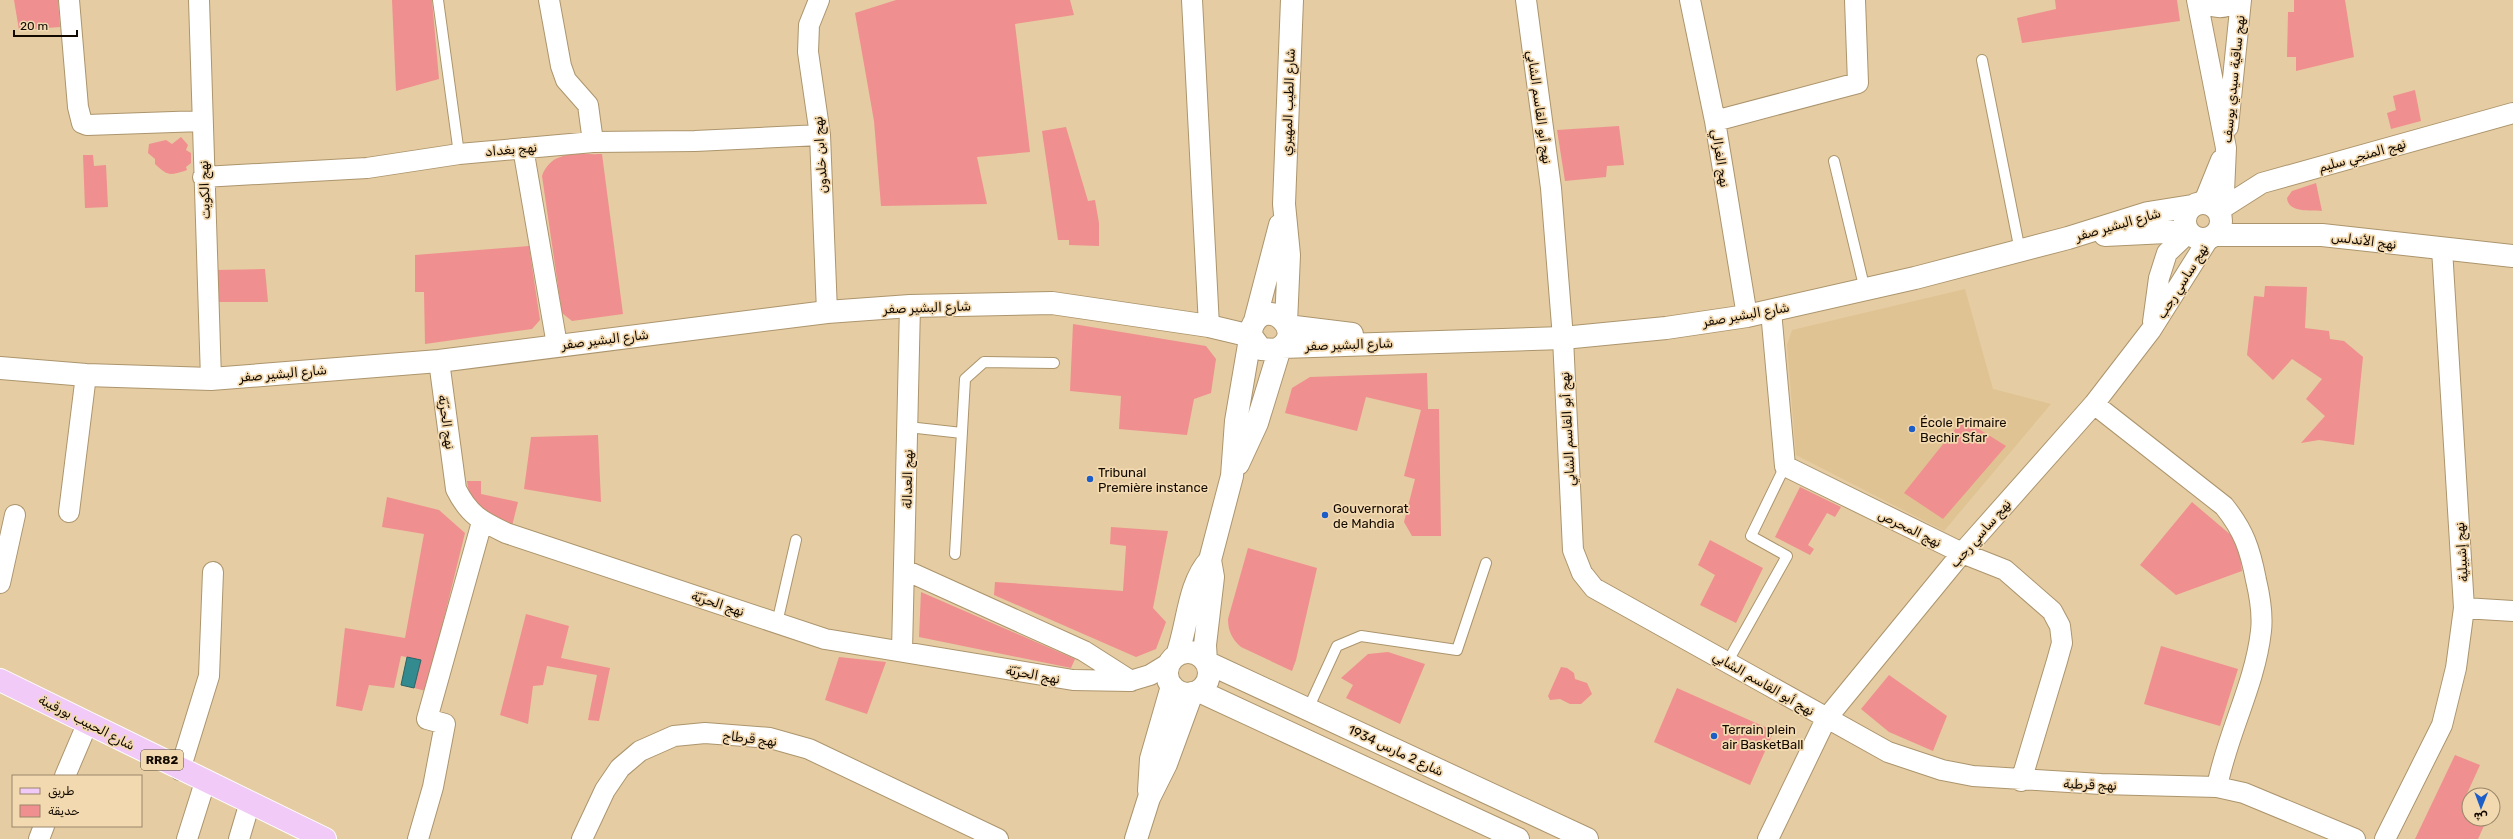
<svg xmlns="http://www.w3.org/2000/svg" width="2513" height="839" font-family="Rubik,Cairo,sans-serif">
	<style>
		.built { fill: #e0c393 }
		.green { fill: #f08f8f }
		.water { fill: #338a8f; stroke: #296464 }
		.lines { fill: none; stroke-linecap: round; stroke-linejoin: round }
		.lane-casing { stroke: #ac956d; stroke-width: 12 }
		.street-casing { stroke: #ac956d; stroke-width: 22 }
		.secondary-casing { stroke: #ac956d; stroke-width: 24 }
		.primary-casing { stroke: #fff; stroke-width: 24 }
		.lane { stroke: #fff; stroke-width: 10 }
		.street { stroke: #fff; stroke-width: 20 }
		.secondary { stroke: #fff; stroke-width: 22 }
		.primary { stroke: #f1caf8; stroke-width: 22 }
		.poi-dot { fill: #1c5dc8; stroke: #f3d9b0; stroke-width: 1.5 }
		.labels { text-anchor: middle; stroke-width: 3.5; stroke-linejoin: round; paint-order: stroke }
		.shield { fill: #f3d9b0; stroke: #564835; stroke-width: 1 }
		.shield-label { font-size: 12px; font-weight: bold; fill: #120a00 }
		.street-label { font-size: 13px; fill: #120a00; stroke: #f3d9b0 }
		.poi-label { font-size: 13px; fill: #120a00; stroke: #f3d9b0; text-anchor: start }
	</style>
	<rect width="100%" height="100%" fill="#e5cca3"/>
	<path class="built" d="M 1965,289 L 1993,389 L 2051,404 L 1944,531 L 1796,455 L 1787,345 L 1792,330 Z"/>
	<path class="green" d="M 14,0 L 58,0 L 60,27 L 19,30 Z
		M 392,0 L 432,0 L 439,79 L 396,91 Z
		M 896,0 L 1070,0 L 1074,15 L 1015,24 L 1030,152 L 977,157 L 987,204 L 881,206 L 874,121 L 855,13 Z
		M 2055,0 L 2177,0 L 2180,21 L 2022,43 L 2017,18 L 2056,9 Z
		M 2294,0 L 2345,0 L 2354,57 L 2296,71 L 2296,57 L 2287,57 L 2288,12 L 2294,12 Z
		M 2415,90 L 2421,121 L 2391,129 L 2387,113 L 2396,110 L 2393,96 Z
		M 1619,126 L 1624,165 L 1607,166 L 1606,177 L 1565,181 L 1557,130 Z
		M 1066,127 L 1088,201 L 1095,200 L 1099,223 L 1099,246 L 1069,245 L 1069,240 L 1058,240 L 1042,131 Z
		M 181,137 L 188,145 L 186,150 L 191,153 L 191,163 L 186,167 L 187,170 C 169,176 168,176 155,164 L 155,159 L 148,153 L 149,144 L 166,140 L 172,144 Z
		M 602,154 L 623,314 L 572,321 L 562,313 L 542,176 C 552,149 578,155 602,154 Z
		M 83,155 L 93,155 L 94,166 L 106,165 L 108,207 L 85,208 Z
		M 2316,183 L 2322,211 C 2311,210 2288,213 2287,198 L 2292,191 Z
		M 529,246 L 540,320 L 532,329 L 425,344 L 424,292 L 415,292 L 415,255 Z
		M 265,269 L 268,302 L 216,302 L 215,270 Z
		M 2265,286 L 2307,287 L 2305,328 L 2329,331 L 2330,339 L 2344,341 L 2363,357 L 2354,445 L 2319,440 L 2301,443 L 2325,416 L 2306,399 L 2322,379 L 2292,359 L 2273,380 L 2247,355 L 2254,296 L 2264,297 Z
		M 1073,324 L 1206,346 L 1216,359 L 1211,393 L 1194,399 L 1187,435 L 1119,429 L 1121,396 L 1070,391 Z
		M 1427,373 L 1428,409 L 1439,409 L 1441,536 L 1412,536 L 1404,522 L 1415,479 L 1404,476 L 1421,410 L 1366,397 L 1357,431 L 1285,413 L 1292,388 L 1310,377 Z
		M 1963,419 L 2006,446 L 1943,519 L 1904,493 Z
		M 598,435 L 601,502 L 524,489 L 531,437 Z
		M 467,481 L 481,481 L 481,494 L 518,502 L 512,526 C 492,519 469,505 467,481 Z
		M 1800,487 L 1841,507 L 1835,517 L 1827,513 L 1808,545 L 1814,549 L 1810,555 L 1775,537 Z
		M 387,497 L 439,510 L 465,533 L 426,691 L 414,688 L 421,660 L 401,656 L 394,688 L 369,685 L 362,711 L 336,706 L 345,628 L 405,638 L 424,534 L 382,527 Z
		M 2192,502 L 2238,541 L 2242,571 L 2176,595 L 2140,565 Z
		M 1111,527 L 1168,531 L 1153,608 L 1166,622 L 1156,649 L 1136,657 L 994,595 L 995,582 L 1123,591 L 1126,546 L 1110,544 Z
		M 1710,540 L 1763,568 L 1736,623 L 1700,605 L 1715,575 L 1698,565 Z
		M 1248,548 L 1317,568 L 1296,660 L 1292,671 L 1241,647 C 1232,639 1228,631 1228,619 Z
		M 921,592 L 1075,659 L 1071,668 L 919,637 Z
		M 526,614 L 569,626 L 561,658 L 610,668 L 599,721 L 588,720 L 597,675 L 547,666 L 543,685 L 533,686 L 528,724 L 500,715 Z
		M 2161,646 L 2238,669 L 2220,726 L 2144,704 Z
		M 1388,652 L 1425,664 L 1400,724 L 1346,698 L 1353,685 L 1341,678 L 1368,654 Z
		M 839,657 L 886,662 L 867,714 L 825,700 Z
		M 1561,667 L 1567,668 L 1574,673 L 1575,679 L 1587,683 L 1592,694 L 1581,704 L 1570,704 L 1560,699 L 1550,700 L 1548,696 Z
		M 1889,675 L 1947,716 L 1933,751 L 1889,732 L 1861,709 Z
		M 1677,688 L 1774,731 L 1750,785 L 1654,742 Z
		M 2455,755 L 2480,765 L 2465,798 L 2469,800 L 2469,819 L 2487,819 L 2478,839 L 2415,839 Z"/>
	<path class="water" d="M 407,657 L 421,660 L 414,688 L 401,685 Z"/>
	<g class="lines">
		<defs>
			<path id="lane" d="M 438,0 L 459,154
				M 1982,60 L 2020,251
				M 1834,161 L 1865,290
				M 908,427 L 962,433
				M 955,554 L 965,379 L 984,362 L 1054,363
				M 777,623 L 796,540
				M 1728,661 L 1787,556 L 1751,536 L 1785,466
				M 1308,709 L 1337,646 L 1361,636 L 1457,650 L 1486,563"/>
			<path id="street" d="M 69,0 L 78,107 L 82,123 L 87,125 L 202,121
				M 199,0 L 211,379
				M 549,0 L 561,66 L 566,80 L 588,105 L 593,142
				M 819,0 L 809,25 L 808,52 L 820,135 L 827,312
				M 1192,0 L 1209,326
				M 1526,0 L 1551,188 L 1563,338 L 1573,550 L 1582,573 L 1594,588 L 1888,752 L 1942,770 L 1973,776 L 2101,784 L 2217,787 L 2244,793 L 2355,839
				M 1690,0 L 1715,121 L 1747,316
				M 2197,0 L 2226,148 L 2224,192 L 2218,211
				M 2201,0 C 2212,8 2225,11 2235,0
				M 1715,121 L 1858,83 L 1855,0
				M 2228,127 L 2241,0
				M 523,148 L 557,345
				M 203,177 L 367,168 L 459,154 L 593,142 L 695,141 L 820,135
				M 2204,202 L 2221,160
				M 2218,211 L 2262,183 L 2513,113
				M 1771,311 L 1785,466 L 1962,553 L 2005,570 L 2052,611 L 2060,626 L 2062,643 L 2057,661 L 2021,781
				M 2153,322 L 2159,278 L 2167,253 L 2188,233
				M 439,361 L 456,489 C 469,515 481,521 506,533 L 825,639 L 1073,680 L 1130,681 L 1150,675 L 1168,664
				M 2094,404 L 2224,506 C 2244,531 2250,549 2256,580 C 2260,597 2263,614 2261,631 C 2255,685 2227,734 2217,787
				M 69,512 L 86,375
				M 905,570 L 1084,651 L 1131,681
				M 0,583 L 15,515
				M 2464,608 L 2513,611
				M 902,651 L 910,306
				M 180,770 L 209,676 L 213,572
				M 65,776 L 88,722
				M 39,839 L 44,826
				M 187,839 L 205,782
				M 239,839 L 250,802
				M 418,839 L 433,787 L 445,724 L 427,719 L 482,522
				M 582,839 L 605,790 L 620,768 L 640,751 L 674,736 L 705,733 L 770,738 L 809,749 L 998,839
				M 1768,839 L 1826,719 L 1962,553 L 2094,404 L 2151,330 L 2209,238
				M 2385,839 L 2442,725 L 2456,668 L 2464,608 L 2442,249"/>
			<path id="secondary" d="M2185 221a18 18 0 1 1 36 0a18 18 0 1 1-36 0Z
				M 2105,235 L 2187,231
				M 2215,235 L 2322,235 L 2513,256
				M 1255,321 L 1280,225
				M 1286,323 L 1289,255 L 1284,204 L 1292,0
				M 1287,326 L 1352,334
				M 1252,337 L 1261,349 L 1276,350 C 1310,333 1266,293 1252,327 L 1236,421 L 1232,476 L 1210,560 L 1213,577 L 1205,645 L 1206,662 L 1587,839
				M 1282,347 L 1563,338 L 1666,328 L 1747,316 L 1915,278 L 2068,238 L 2148,213 L 2192,206
				M 0,368 L 86,375 L 211,379 L 439,361 L 827,312 L 910,306 L 1052,303 L 1209,326 L 1251,336
				M 1238,464 L 1257,423 L 1280,348
				M1167 673a21 21 0 1 1 42 0a21 21 0 1 1-42 0Z
				M 1177,655 C 1188,625 1188,584 1210,560
				M 1199,691 L 1518,839
				M 1149,791 L 1151,759 L 1172,686
				M 1136,839 L 1149,798 L 1166,764 L 1192,693"/>
			<path id="primary" d="M 0,680 L 325,839"/>
		</defs>
		<use href="#lane" class="lane-casing"/>
		<use href="#street" class="street-casing"/>
		<use href="#secondary" class="secondary-casing"/>
		<use href="#primary" class="primary-casing"/>
		<use href="#lane" class="lane"/>
		<use href="#street" class="street"/>
		<use href="#secondary" class="secondary"/>
		<use href="#primary" class="primary"/>
	</g>
	<g class="poi-dot">
		<circle cx="1912" cy="429" r="4"/>
		<circle cx="1090" cy="479" r="4"/>
		<circle cx="1325" cy="515" r="4"/>
		<circle cx="1714" cy="736" r="4"/>
	</g>
	<g class="labels">
		<rect class="shield" x="141" y="750" width="42" height="20" rx="3"/>
		<g class="shield-label">
			<text x="162" y="764">RR82</text>
		</g>
		<g class="street-label">
			<text transform="translate(2233 79) rotate(-84)" y="5">نهج ساقية سيدي يوسف</text>
			<text transform="translate(1288 102) rotate(-88)" y="5">شارع الطيب المهيري</text>
			<text transform="translate(1540 107) rotate(82)" y="5">نهج أبو القاسم الشابي</text>
			<text transform="translate(511 149) rotate(-5)" y="5">نهج بغداد</text>
			<text transform="translate(820 155) rotate(-94)" y="5">نهج ابن خلدون</text>
			<text transform="translate(2362 155) rotate(-16)" y="5">نهج المنجي سليم</text>
			<text transform="translate(1721 158) rotate(81)" y="5">نهج الغزالي</text>
			<text transform="translate(204 190) rotate(-92)" y="5">نهج الكويت</text>
			<text transform="translate(2118 224) rotate(-16)" y="5">شارع البشير صفر</text>
			<text transform="translate(2364 240) rotate(7)" y="5">نهج الأندلس</text>
			<text transform="translate(2182 281) rotate(-58)" y="5">نهج ساسي رجب</text>
			<text transform="translate(927 307) rotate(-2)" y="5">شارع البشير صفر</text>
			<text transform="translate(1746 314) rotate(-10)" y="5">شارع البشير صفر</text>
			<text transform="translate(605 339) rotate(-7)" y="5">شارع البشير صفر</text>
			<text transform="translate(1349 344) rotate(-2)" y="5">شارع البشير صفر</text>
			<text transform="translate(283 373) rotate(-5)" y="5">شارع البشير صفر</text>
			<text transform="translate(447 422) rotate(82)" y="5">نهج الحرّيّة</text>
			<text transform="translate(1567 429) rotate(-93)" y="5">نهج أبو القاسم الشابي</text>
			<text transform="translate(907 479) rotate(-89)" y="5">نهج العدالة</text>
			<text transform="translate(1910 528) rotate(26)" y="5">نهج المحرص</text>
			<text transform="translate(1980 533) rotate(-49)" y="5">نهج ساسي رجب</text>
			<text transform="translate(2461 552) rotate(-94)" y="5">نهج إشبيلية</text>
			<text transform="translate(718 603) rotate(18)" y="5">نهج الحرّيّة</text>
			<text transform="translate(1033 674) rotate(10)" y="5">نهج الحرّيّة</text>
			<text transform="translate(1764 683) rotate(30)" y="5">نهج أبو القاسم الشابي</text>
			<text transform="translate(87 722) rotate(27)" y="5">شارع الحبيب بورقيبة</text>
			<text transform="translate(750 738) rotate(7)" y="5">نهج قرطاج</text>
			<text transform="translate(1396 750) rotate(25)" y="5">شارع 2 مارس 1934</text>
			<text transform="translate(2090 784) rotate(2)" y="5">نهج قرطبة</text>
		</g>
		<g class="poi-label">
			<text x="1920" y="427">École Primaire<tspan x="1920" dy="15">Bechir Sfar</tspan></text>
			<text x="1098" y="477">Tribunal<tspan x="1098" dy="15">Première instance</tspan></text>
			<text x="1333" y="513">Gouvernorat<tspan x="1333" dy="15">de Mahdia</tspan></text>
			<text x="1722" y="734">Terrain plein<tspan x="1722" dy="15">air BasketBall</tspan></text>
		</g>
	</g>
	<rect x="12" y="775" width="130" height="52" fill="#f3d9b0" stroke="#99866a"/>
	<rect x="20" y="788" width="20" height="6" fill="#f1caf8" stroke="#99866a"/>
	<text x="48" y="795" font-size="12" fill="#120a00">طريق</text>
	<rect x="20" y="805" width="20" height="12" fill="#f08f8f" stroke="#99866a"/>
	<text x="48" y="815" font-size="12" fill="#120a00">حديقة</text>
	<g transform="translate(2481 807) rotate(181)"><circle r="19" fill="#f3d9b0" stroke="#99866a"/>
	<path d="M0-3L7 15L0 10L-7 15Z" fill="#1c5dc8"/>
	<text y="-6" font-size="11" font-weight="bold" text-anchor="middle" fill="#120a00">ش</text>
	</g>
	<path d="M14 30v6h63v-6" fill="none" stroke="#120a00" stroke-width="2"/>
	<text x="20" y="30" font-size="12" fill="#120a00" stroke="#f3d9b0" stroke-width="3" paint-order="stroke">20 m</text>
</svg>
